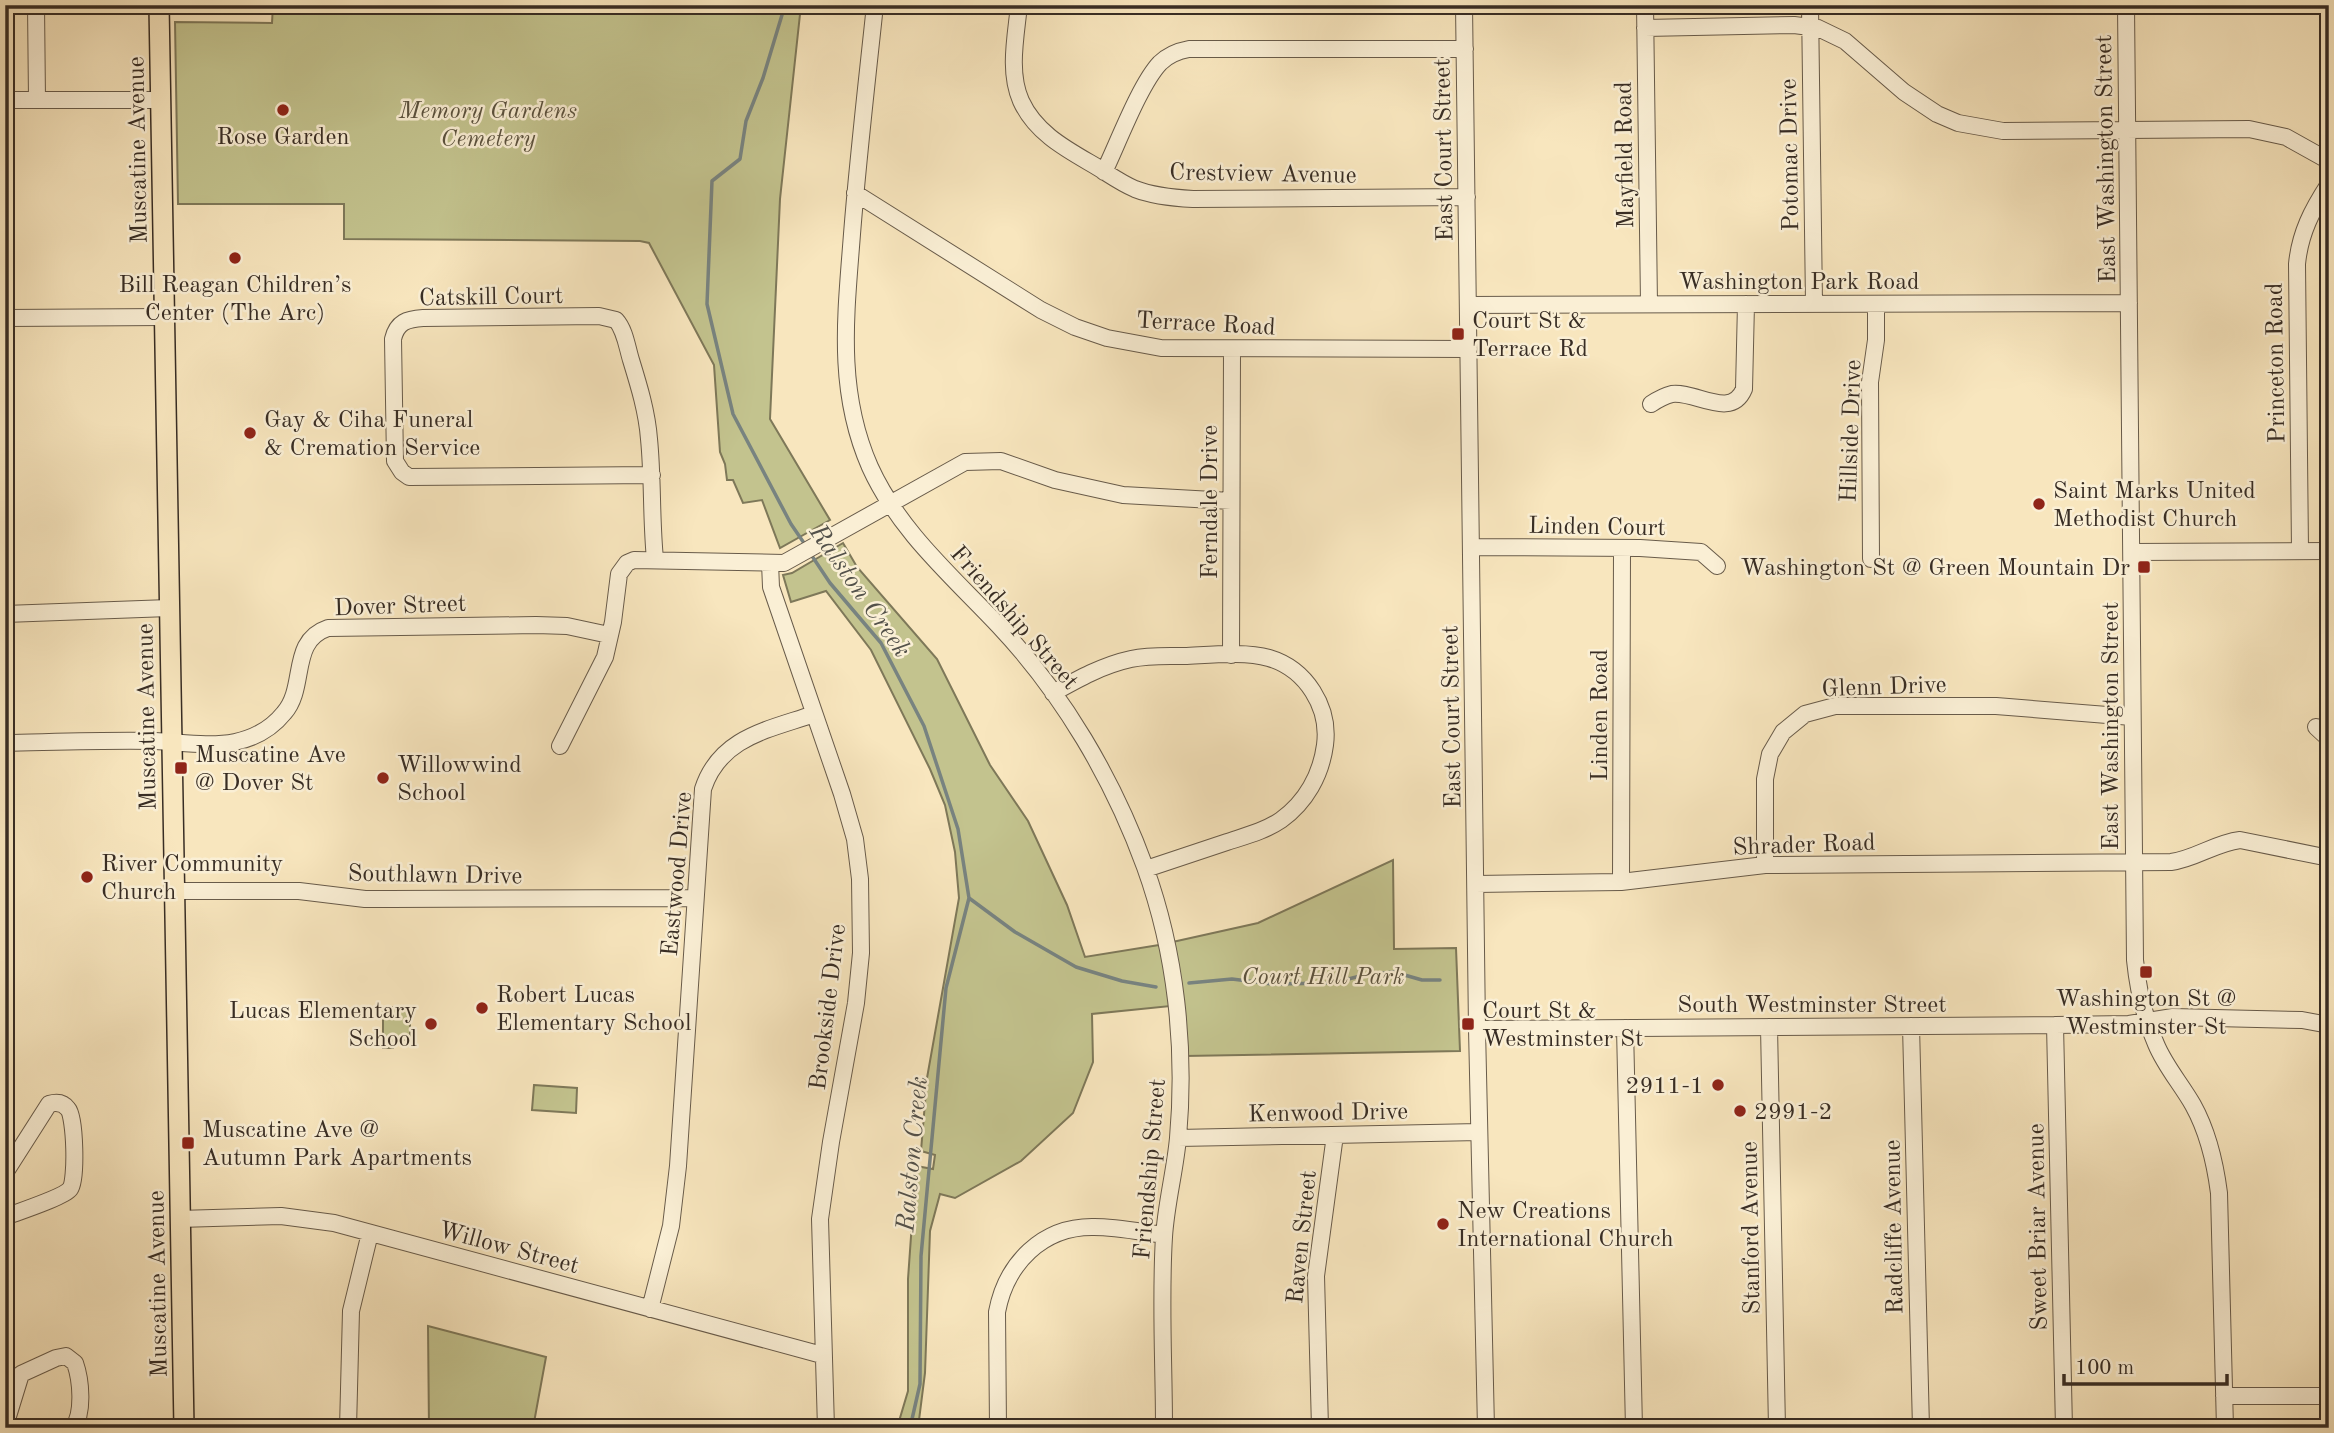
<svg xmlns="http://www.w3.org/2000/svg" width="2334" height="1433" font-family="'Old Standard TT',serif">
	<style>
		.green { fill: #c3c38e; stroke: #7e7859; stroke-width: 2 }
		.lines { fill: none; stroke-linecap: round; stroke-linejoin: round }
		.stream { stroke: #788380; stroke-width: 3.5 }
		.minor-casing { stroke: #685b4a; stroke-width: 18 }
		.major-casing { stroke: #382d24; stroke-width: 22 }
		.minor { stroke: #faefd5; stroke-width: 16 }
		.major { stroke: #f8e6be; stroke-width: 19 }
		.poi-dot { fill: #8f2418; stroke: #faefd5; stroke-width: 2.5 }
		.labels { text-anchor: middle; stroke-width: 5; stroke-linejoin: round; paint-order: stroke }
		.park-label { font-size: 24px; font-style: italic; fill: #5b523e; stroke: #faefd5 }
		.poi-label { font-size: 24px; fill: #382d24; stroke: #faefd5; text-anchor: start }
		.street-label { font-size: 24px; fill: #382d24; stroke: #faefd5 }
		.water-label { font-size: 26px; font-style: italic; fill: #53514a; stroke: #faefd5 }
	</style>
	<rect width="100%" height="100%" fill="#f8e6be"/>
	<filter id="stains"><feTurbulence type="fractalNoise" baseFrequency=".00286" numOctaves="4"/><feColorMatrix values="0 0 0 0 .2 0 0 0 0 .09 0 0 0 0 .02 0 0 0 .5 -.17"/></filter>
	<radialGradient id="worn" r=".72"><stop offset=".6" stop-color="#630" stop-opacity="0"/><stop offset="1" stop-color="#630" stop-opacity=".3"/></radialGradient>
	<path class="green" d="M 273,5 L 801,5 L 780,199 L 770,419 L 830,520 L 780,548 L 762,500 L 743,503 L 733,480 L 727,480 L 725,464 L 720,452 L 714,365 L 649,243 L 640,241 L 344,239 L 344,204 L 178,204 L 175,22 L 272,23 Z
		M 843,543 L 857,567 L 937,659 L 990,765 L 1028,821 L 1067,905 L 1085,957 L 1159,945 L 1258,923 L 1393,860 L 1394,949 L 1456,948 L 1460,1051 L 1185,1056 L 1180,1005 L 1092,1014 L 1093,1062 L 1073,1113 L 1021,1161 L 955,1198 L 940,1194 L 930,1231 L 925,1373 L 918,1428 L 897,1428 L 908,1391 L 908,1279 L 916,1166 L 933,1169 L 935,1155 L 921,1151 L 927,1078 L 959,898 L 955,852 L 945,805 L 930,769 L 871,650 L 826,591 L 791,602 L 783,575 L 792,573 Z
		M 383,1007 L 410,1007 L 410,1040 L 397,1040 L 393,1048 L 383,1048 Z
		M 534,1085 L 577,1088 L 576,1113 L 532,1110 Z
		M 428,1326 L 546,1357 L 533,1428 L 429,1428 Z"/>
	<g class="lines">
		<path class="stream" d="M 785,5 L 763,78 L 746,121 L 740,159 L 712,181 L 707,304 L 733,414 L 791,524 L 806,546
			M 810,553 L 830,583 L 881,643 L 924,726 L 958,829 L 969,898 L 946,988 L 921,1256 L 920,1384 L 910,1428
			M 969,898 L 1015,932 L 1076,967 L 1122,981 L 1156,987
			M 1189,983 L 1232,979 L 1272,984 L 1333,983 L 1364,975 L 1394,972 L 1422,980 L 1440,980"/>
		<defs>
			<path id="minor" d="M 36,5 L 37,100
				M 875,5 C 867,81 858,157 852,234 C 846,314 836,390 870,467 C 899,531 952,576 999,626 C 1063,694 1113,779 1145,867 C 1176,953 1186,1047 1178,1138 C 1175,1171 1166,1204 1164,1237 C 1160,1300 1164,1364 1164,1428
				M 1019,5 C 1016,36 1008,72 1021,101 C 1036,134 1068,150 1097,167 C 1110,175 1121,183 1135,189 C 1153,196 1174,198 1193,199 L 1467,197
				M 1464,5 L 1477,1029 L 1486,1428
				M 1645,5 L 1649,304
				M 1810,5 L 1814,304
				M 2126,5 L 2135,960 C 2138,990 2144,1017 2156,1044 C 2165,1066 2181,1084 2193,1105 C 2208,1132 2215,1162 2219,1193 L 2225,1428
				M 1645,28 L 1794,25 L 1818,28 L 1845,41 L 1904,92 L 1937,114 L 1958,123 L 2003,131 L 2249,129 L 2286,137 L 2329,161
				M 5,100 L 160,100
				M 1104,172 C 1118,143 1140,84 1160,63 C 1168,55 1178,51 1189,49 L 1465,49
				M 855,193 L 1041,310 L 1075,327 L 1107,338 L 1161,348 L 1469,349
				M 1468,305 L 2129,303
				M 5,318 L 164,317
				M 1651,404 C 1657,400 1664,396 1672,394 C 1696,391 1731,420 1744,389 L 1746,304
				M 652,475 L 409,477 L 402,472 L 395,461 L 393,339 C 397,322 407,319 423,318 L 599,316 L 616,320 C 625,330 627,347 631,360 C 639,386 647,412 649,439 C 653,479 651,519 655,559
				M 1471,547 L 1640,548 L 1701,552 L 1717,566
				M 2300,550 L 2297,264 C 2300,233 2312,210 2329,184
				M 2132,552 L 2329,551
				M 1871,559 L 1870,382 L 1876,340 L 1876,304
				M 770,563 L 771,587 L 842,794 L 855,839 L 860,879 L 861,953 L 856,1003 L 831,1142 L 820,1219 L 826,1428
				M 5,614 L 169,608
				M 1231,655 L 1232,350
				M 1053,693 C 1078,679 1103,665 1131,659 C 1149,655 1166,656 1184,656 C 1209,655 1245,651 1269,658 C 1306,669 1330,707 1325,745 C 1321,775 1306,802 1281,820 C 1265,831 1245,836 1227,842 C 1200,851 1173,860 1146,869
				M 2316,727 L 2329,739
				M 5,743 C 55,742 105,740 155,741 C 180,742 209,747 235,742 C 254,738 272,728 284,713 C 307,687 289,641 328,628 L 536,625 L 567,626 L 609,635
				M 560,746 L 605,657 L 613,622 L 619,574 L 627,563 L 634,560 L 784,563 L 965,462 L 1001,461 L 1055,480 L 1123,495 L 1231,501
				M 1765,865 L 1765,779 L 1770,754 L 1783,732 L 1805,714 L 1835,706 L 1996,706 L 2132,717
				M 1621,882 L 1622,548
				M 1476,884 L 1621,882 L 1765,865 L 2171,862 C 2195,859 2215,843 2240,840 L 2329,858
				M 174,891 L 299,891 L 365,899 L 391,899 L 695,898
				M 2055,1025 L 2064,1428
				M 1911,1026 L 1921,1428
				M 1769,1027 L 1777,1428
				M 1625,1028 L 1634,1428
				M 1477,1029 L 2055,1025 L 2129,1024 L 2173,1017 L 2302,1020 L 2329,1025
				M 1178,1138 L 1479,1132
				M 5,1173 L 49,1104 C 56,1102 63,1102 68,1109 C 75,1117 77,1180 70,1189 C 64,1197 18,1212 5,1217
				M 179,1219 L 281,1216 L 334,1223 L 822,1355
				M 650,1309 L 671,1226 L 678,1166 L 703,789 C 720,737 768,730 814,714
				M 2224,1396 L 2329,1396
				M 5,1426 L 21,1374 L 56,1358 L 66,1356 L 75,1363 C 81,1380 84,1413 73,1428
				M 348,1428 L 351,1311 L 370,1233
				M 998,1428 L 997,1312 C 1006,1264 1042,1226 1094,1227 C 1117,1227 1141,1232 1164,1235
				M 1320,1428 L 1316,1276 L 1335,1135"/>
			<path id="major" d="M 159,5 L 184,1428"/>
		</defs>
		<use href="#minor" class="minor-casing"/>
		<use href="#major" class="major-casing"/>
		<use href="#minor" class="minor"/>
		<use href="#major" class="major"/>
	</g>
	<g class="poi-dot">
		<circle cx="283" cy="110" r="7"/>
		<circle cx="235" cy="258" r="7"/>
		<rect x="1451" y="327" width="14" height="14" rx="3.5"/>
		<circle cx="250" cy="433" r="7"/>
		<circle cx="2039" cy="504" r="7"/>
		<rect x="2137" y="560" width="14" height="14" rx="3.5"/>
		<rect x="174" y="761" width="14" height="14" rx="3.5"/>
		<circle cx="383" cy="778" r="7"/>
		<circle cx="87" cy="877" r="7"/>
		<rect x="2139" y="965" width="14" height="14" rx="3.5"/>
		<circle cx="482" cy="1008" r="7"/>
		<circle cx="431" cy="1024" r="7"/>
		<rect x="1461" y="1017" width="14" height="14" rx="3.5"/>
		<circle cx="1718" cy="1085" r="7"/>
		<circle cx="1740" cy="1111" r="7"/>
		<rect x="181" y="1136" width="14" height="14" rx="3.5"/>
		<circle cx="1443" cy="1224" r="7"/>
	</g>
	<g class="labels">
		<g class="park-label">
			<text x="488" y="118">Memory Gardens<tspan x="488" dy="28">Cemetery</tspan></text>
			<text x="1323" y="984">Court Hill Park</text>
		</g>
		<g class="poi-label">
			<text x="283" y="144" text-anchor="middle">Rose Garden</text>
			<text x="235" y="292" text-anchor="middle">Bill Reagan Children’s<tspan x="235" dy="28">Center (The Arc)</tspan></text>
			<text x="1472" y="328">Court St &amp;<tspan x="1472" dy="28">Terrace Rd</tspan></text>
			<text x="264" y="427">Gay &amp; Ciha Funeral<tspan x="264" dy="28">&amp; Cremation Service</tspan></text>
			<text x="2053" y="498">Saint Marks United<tspan x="2053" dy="28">Methodist Church</tspan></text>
			<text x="2130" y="575" text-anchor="end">Washington St @ Green Mountain Dr</text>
			<text x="195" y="762">Muscatine Ave<tspan x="195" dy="28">@ Dover St</tspan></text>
			<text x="397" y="772">Willowwind<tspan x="397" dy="28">School</tspan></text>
			<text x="101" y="871">River Community<tspan x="101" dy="28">Church</tspan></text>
			<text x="496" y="1002">Robert Lucas<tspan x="496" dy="28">Elementary School</tspan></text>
			<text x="2146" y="1006" text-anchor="middle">Washington St @<tspan x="2146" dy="28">Westminster St</tspan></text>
			<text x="417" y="1018" text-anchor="end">Lucas Elementary<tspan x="417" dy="28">School</tspan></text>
			<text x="1482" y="1018">Court St &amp;<tspan x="1482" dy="28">Westminster St</tspan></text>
			<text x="1704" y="1093" text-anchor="end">2911-1</text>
			<text x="1754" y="1119">2991-2</text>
			<text x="202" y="1137">Muscatine Ave @<tspan x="202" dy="28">Autumn Park Apartments</tspan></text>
			<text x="1457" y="1218">New Creations<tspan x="1457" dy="28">International Church</tspan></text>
		</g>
		<g class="street-label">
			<text transform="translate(137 150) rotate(-91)" y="8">Muscatine Avenue</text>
			<text transform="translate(1443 150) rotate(-91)" y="8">East Court Street</text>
			<text transform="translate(1624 155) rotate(-91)" y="8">Mayfield Road</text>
			<text transform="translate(1789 155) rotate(-91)" y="8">Potomac Drive</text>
			<text transform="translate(2105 159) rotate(-91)" y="8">East Washington Street</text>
			<text transform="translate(1263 173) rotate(1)" y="8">Crestview Avenue</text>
			<text x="1799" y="289">Washington Park Road</text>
			<text transform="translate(491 296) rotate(-1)" y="8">Catskill Court</text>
			<text transform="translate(1206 323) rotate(3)" y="8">Terrace Road</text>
			<text transform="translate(2275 363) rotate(-91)" y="8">Princeton Road</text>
			<text transform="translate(1850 431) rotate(-88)" y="8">Hillside Drive</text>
			<text transform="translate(1209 502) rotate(-90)" y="8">Ferndale Drive</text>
			<text transform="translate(1597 526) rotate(1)" y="8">Linden Court</text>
			<text transform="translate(400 605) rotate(-2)" y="8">Dover Street</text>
			<text transform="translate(1015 617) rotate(49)" y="8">Friendship Street</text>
			<text transform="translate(1884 686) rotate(-2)" y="8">Glenn Drive</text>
			<text transform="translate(1599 715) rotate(-90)" y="8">Linden Road</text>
			<text transform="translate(146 717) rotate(-91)" y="8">Muscatine Avenue</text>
			<text transform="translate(1451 717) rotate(-91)" y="8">East Court Street</text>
			<text transform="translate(2110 726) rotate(-90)" y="8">East Washington Street</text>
			<text transform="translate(1804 844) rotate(-2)" y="8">Shrader Road</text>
			<text transform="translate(435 874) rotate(1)" y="8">Southlawn Drive</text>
			<text transform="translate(676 874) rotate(-85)" y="8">Eastwood Drive</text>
			<text x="1812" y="1012">South Westminster Street</text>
			<text transform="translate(827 1007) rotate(-83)" y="8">Brookside Drive</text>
			<text transform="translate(1328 1112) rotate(-1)" y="8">Kenwood Drive</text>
			<text transform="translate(1149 1169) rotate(-85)" y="8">Friendship Street</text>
			<text transform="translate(1893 1227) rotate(-91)" y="8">Radcliffe Avenue</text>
			<text transform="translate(2037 1227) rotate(-91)" y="8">Sweet Briar Avenue</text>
			<text transform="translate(1750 1228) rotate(-91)" y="8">Stanford Avenue</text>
			<text transform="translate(1301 1237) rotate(-84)" y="8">Raven Street</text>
			<text transform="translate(509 1247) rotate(15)" y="8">Willow Street</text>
			<text transform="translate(157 1284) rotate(-91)" y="8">Muscatine Avenue</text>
		</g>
		<g class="water-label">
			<text transform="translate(861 590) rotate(55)" y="9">Ralston Creek</text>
			<text transform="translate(911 1154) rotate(-85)" y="9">Ralston Creek</text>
		</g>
	</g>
	<rect width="2334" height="1433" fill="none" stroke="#f8e6be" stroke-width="28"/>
	<rect x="7" y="7" width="2320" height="1419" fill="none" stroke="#382d24" stroke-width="3.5"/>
	<rect x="14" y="14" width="2306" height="1405" fill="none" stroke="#382d24" stroke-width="2"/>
	<path d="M2064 1374v10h163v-10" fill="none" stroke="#382d24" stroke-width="3.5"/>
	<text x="2075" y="1374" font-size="21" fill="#382d24" stroke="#faefd5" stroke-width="5" paint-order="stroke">100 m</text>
	<rect width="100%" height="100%" filter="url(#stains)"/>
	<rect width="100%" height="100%" fill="url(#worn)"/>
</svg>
